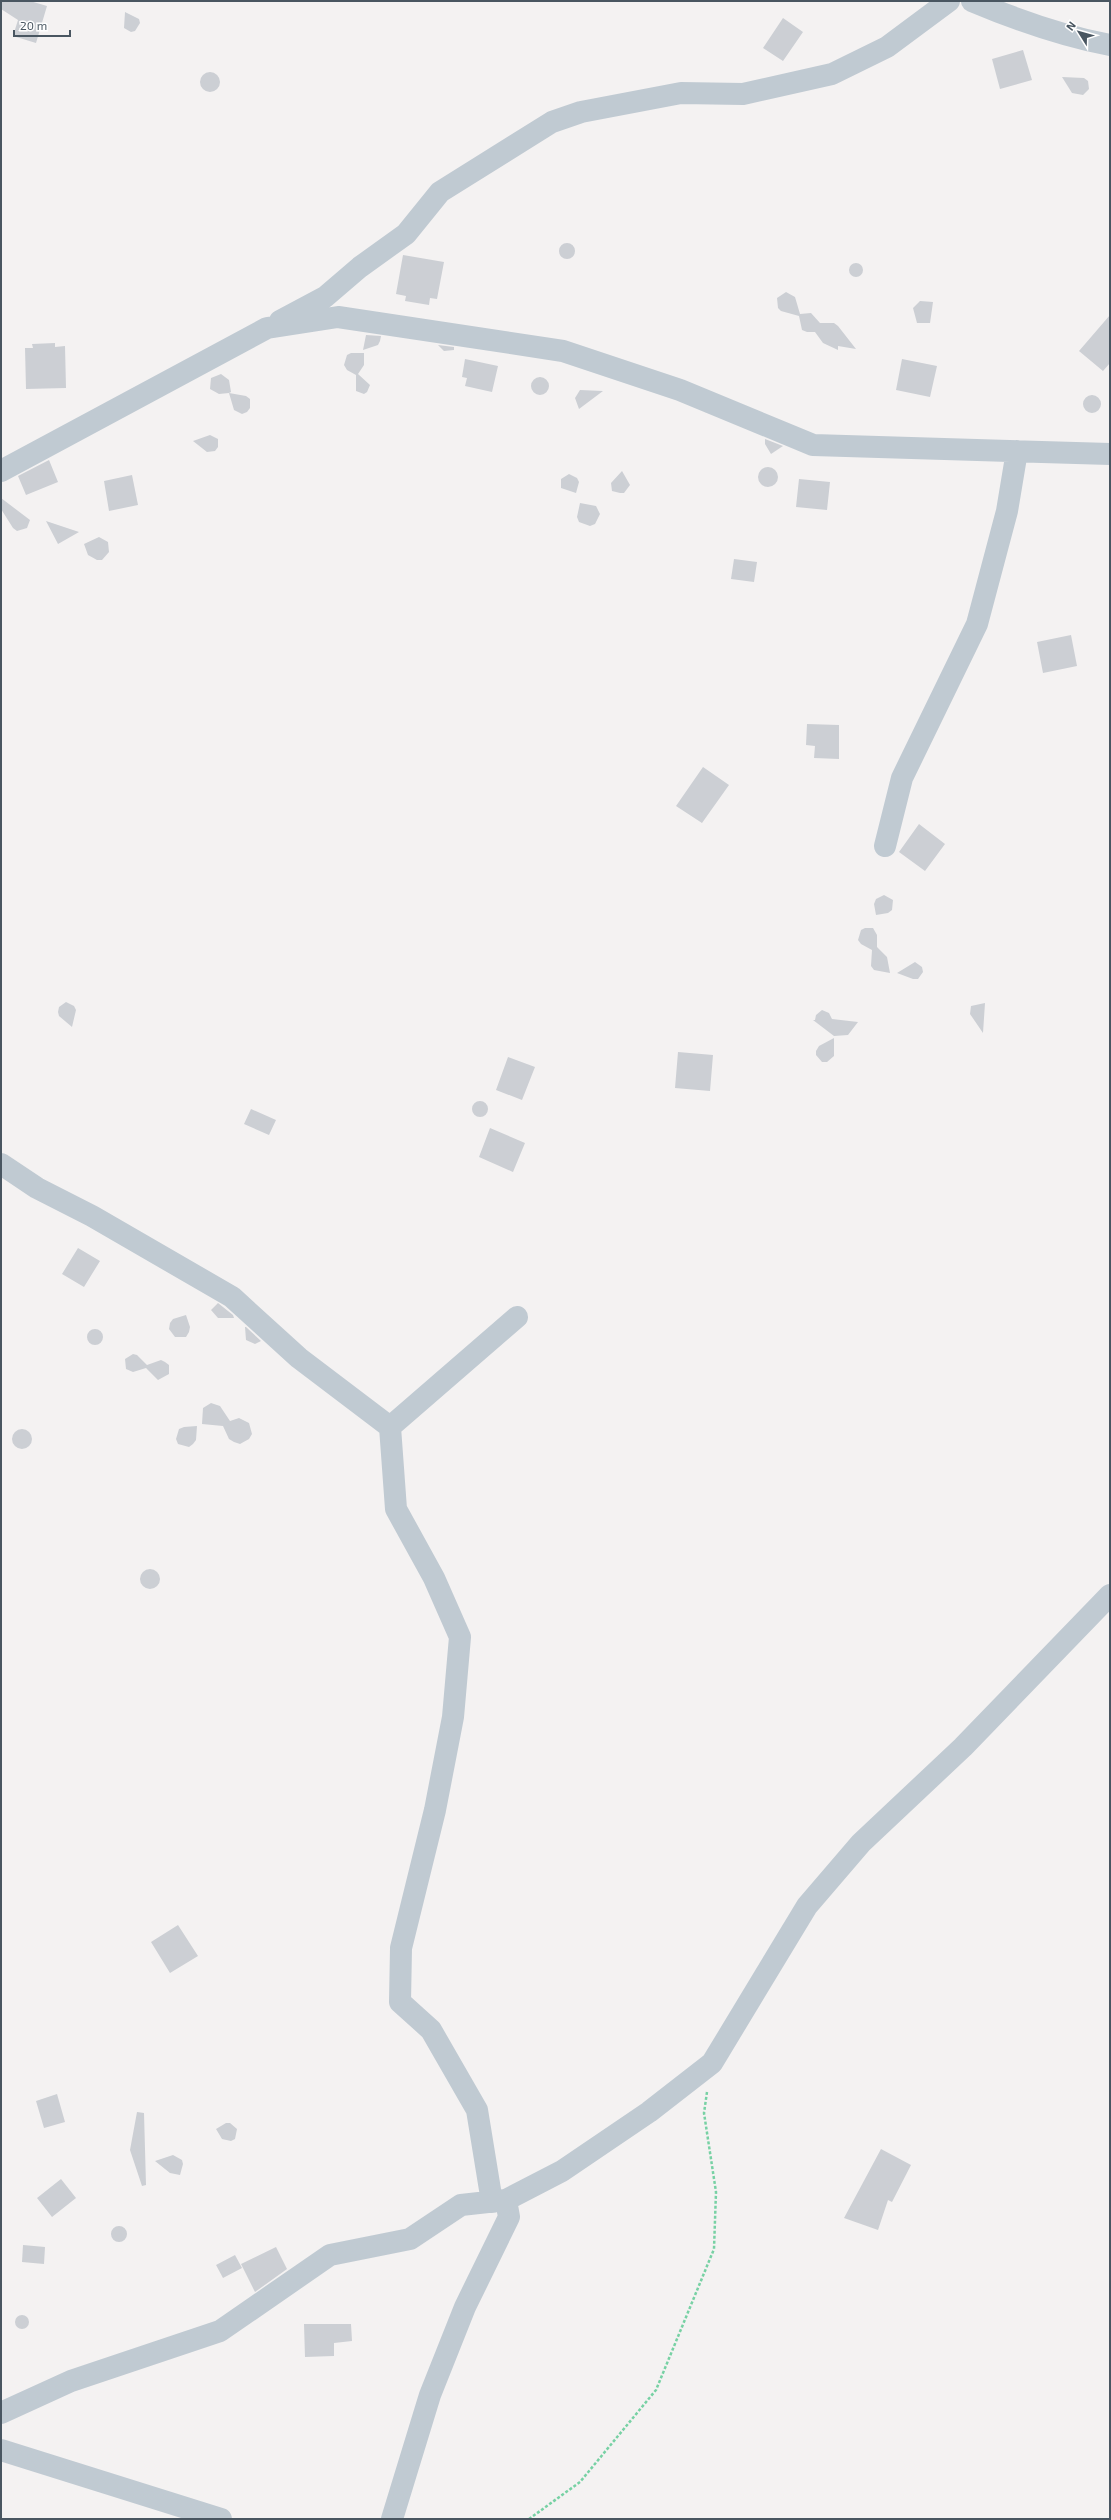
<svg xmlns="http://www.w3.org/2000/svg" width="1111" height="2520" font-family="'Exo 2',sans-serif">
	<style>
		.building { fill: #cccfd4 }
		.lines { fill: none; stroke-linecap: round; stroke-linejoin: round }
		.path { stroke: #77d1a4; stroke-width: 2.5; stroke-dasharray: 3 2; stroke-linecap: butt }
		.minor { stroke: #c0cad2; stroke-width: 22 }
	</style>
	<rect width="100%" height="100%" fill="#f4f2f2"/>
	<path class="building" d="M 1,1 L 30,1 L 47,6 L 36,43 L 13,36 L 18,20 L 1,9 Z
		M 125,12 L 139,19 L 140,23 L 135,31 L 131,32 L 124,28 Z
		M 783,18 L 803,32 L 783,61 L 763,48 Z
		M 1023,50 L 1032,80 L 1000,89 L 992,59 Z
		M200 82a10 10 0 1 1 20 0a10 10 0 1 1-20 0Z
		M 1062,77 L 1084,78 L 1088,81 L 1089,89 L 1083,95 L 1072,93 Z
		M559 251a8 8 0 1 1 16 0a8 8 0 1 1-16 0Z
		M 403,255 L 444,262 L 437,299 L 430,298 L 429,305 L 405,301 L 406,296 L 396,294 Z
		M849 270a7 7 0 1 1 14 0a7 7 0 1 1-14 0Z
		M 786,292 L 795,297 L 800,314 L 811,313 L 820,323 L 834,323 L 838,326 L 856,349 L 838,346 L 838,350 L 823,343 L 815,332 L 807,332 L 802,330 L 799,316 L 781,311 L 778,308 L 777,298 Z
		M 920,301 L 933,302 L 930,323 L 917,323 L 913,308 Z
		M 1110,315 L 1110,363 L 1103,371 L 1079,351 Z
		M 366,335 L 381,336 L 380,341 L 378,345 L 363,350 Z
		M 55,343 L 55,347 L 65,346 L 66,388 L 26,389 L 25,348 L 33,348 L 32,344 Z
		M 438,345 L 454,347 L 454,350 L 444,351 Z
		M 351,353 L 364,353 L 364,365 L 358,374 L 370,385 L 367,392 L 364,394 L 356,391 L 356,375 L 347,370 L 344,365 L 347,355 Z
		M 465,359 L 498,366 L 492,392 L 465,386 L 467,378 L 462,377 Z
		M 902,359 L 937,366 L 930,397 L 896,390 Z
		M 221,374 L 229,380 L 231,392 L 229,393 L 246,396 L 250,399 L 250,408 L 247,412 L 242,414 L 234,410 L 229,393 L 219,394 L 210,389 L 211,378 Z
		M531 386a9 9 0 1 1 18 0a9 9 0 1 1-18 0Z
		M 580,390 L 603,391 L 579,409 L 575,398 Z
		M1083 404a9 9 0 1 1 18 0a9 9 0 1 1-18 0Z
		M 210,435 L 218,439 L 218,447 L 215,451 L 207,452 L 193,441 Z
		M 765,439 L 783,446 L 771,454 L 765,444 Z
		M 49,460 L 58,482 L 26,495 L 18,476 Z
		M758 477a10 10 0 1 1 20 0a10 10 0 1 1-20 0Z
		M 622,471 L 630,485 L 624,493 L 620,493 L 612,491 L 611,483 Z
		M 569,474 L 577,478 L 579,482 L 576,493 L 561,488 L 561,479 Z
		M 132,475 L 138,505 L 109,511 L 104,481 Z
		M 799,479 L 830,482 L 827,510 L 796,507 Z
		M 1,498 L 30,520 L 27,528 L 17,531 L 13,528 L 1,509 Z
		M 580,503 L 596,506 L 600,514 L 595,524 L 590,526 L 579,522 L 577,517 Z
		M 46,521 L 79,532 L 58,544 Z
		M 99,537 L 108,542 L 109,552 L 102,560 L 97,560 L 88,555 L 84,544 Z
		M 734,559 L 757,562 L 754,582 L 731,579 Z
		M 1071,635 L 1077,666 L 1043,673 L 1037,642 Z
		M 807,724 L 839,725 L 839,759 L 814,758 L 815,746 L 806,745 Z
		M 703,767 L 729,785 L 702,823 L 676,806 Z
		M 919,824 L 945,844 L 925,871 L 899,852 Z
		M 884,895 L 893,900 L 892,910 L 888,913 L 876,915 L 874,904 L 876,899 Z
		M 865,928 L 873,928 L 877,935 L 877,947 L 887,957 L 890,973 L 874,970 L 871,966 L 872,950 L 861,944 L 858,940 L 861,930 Z
		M 915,962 L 922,967 L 923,972 L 918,979 L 913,979 L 897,973 Z
		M 66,1002 L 74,1006 L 76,1010 L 72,1027 L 59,1016 L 58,1012 L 59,1007 Z
		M 985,1003 L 983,1033 L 970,1014 L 971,1006 Z
		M 822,1010 L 829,1013 L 832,1019 L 858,1022 L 848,1035 L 834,1036 L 813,1020 L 815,1020 L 816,1015 Z
		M 834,1038 L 834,1056 L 827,1062 L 822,1062 L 816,1055 L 816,1051 L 819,1046 Z
		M 678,1052 L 713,1055 L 710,1091 L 675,1088 Z
		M 508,1057 L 535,1067 L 522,1100 L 496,1090 Z
		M472 1109a8 8 0 1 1 16 0a8 8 0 1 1-16 0Z
		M 251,1109 L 276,1120 L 269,1135 L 244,1124 Z
		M 490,1128 L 525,1143 L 513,1172 L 479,1157 Z
		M 78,1248 L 100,1261 L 84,1287 L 62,1274 Z
		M 218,1303 L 233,1315 L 234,1318 L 218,1318 L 211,1310 Z
		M 186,1315 L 190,1327 L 189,1332 L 186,1337 L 175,1337 L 169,1329 L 170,1323 L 173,1319 Z
		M 245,1327 L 246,1327 L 261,1341 L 255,1344 L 246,1340 Z
		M87 1337a8 8 0 1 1 16 0a8 8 0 1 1-16 0Z
		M 133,1354 L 137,1355 L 147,1365 L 161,1360 L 165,1362 L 169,1365 L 169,1374 L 158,1380 L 146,1368 L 133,1372 L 126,1369 L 125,1359 Z
		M 211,1403 L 220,1406 L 230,1421 L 239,1418 L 249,1423 L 252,1434 L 249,1439 L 240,1444 L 234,1442 L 229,1439 L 223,1426 L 202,1424 L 203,1408 Z
		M 197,1426 L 196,1440 L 193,1444 L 189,1447 L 178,1444 L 176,1439 L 179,1429 L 184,1427 Z
		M12 1439a10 10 0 1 1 20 0a10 10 0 1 1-20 0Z
		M140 1579a10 10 0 1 1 20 0a10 10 0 1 1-20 0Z
		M 178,1925 L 198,1956 L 170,1973 L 151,1942 Z
		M 57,2094 L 65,2122 L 44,2128 L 36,2101 Z
		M 137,2112 L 144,2113 L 146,2185 L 142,2186 L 130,2150 Z
		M 226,2123 L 230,2123 L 237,2129 L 235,2139 L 231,2141 L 222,2139 L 216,2129 Z
		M 881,2149 L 911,2165 L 892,2202 L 888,2200 L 878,2230 L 844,2218 Z
		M 173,2155 L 182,2160 L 183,2164 L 180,2175 L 170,2173 L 155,2161 Z
		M 61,2179 L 76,2198 L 52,2217 L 37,2198 Z
		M111 2234a8 8 0 1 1 16 0a8 8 0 1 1-16 0Z
		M 23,2245 L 45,2247 L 44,2264 L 22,2262 Z
		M 276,2247 L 287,2269 L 255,2292 L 241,2264 Z
		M 235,2255 L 242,2268 L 223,2278 L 216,2265 Z
		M15 2322a7 7 0 1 1 14 0a7 7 0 1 1-14 0Z
		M 304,2324 L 351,2324 L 352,2341 L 334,2343 L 334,2356 L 305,2357 Z"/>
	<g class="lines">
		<path class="path" d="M 529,2519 L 580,2482 L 656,2390 L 714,2249 L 716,2192 L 704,2113 L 707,2092"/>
		<path class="minor" d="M 972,1 C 1017,20 1062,36 1110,45
			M 280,321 L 325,297 L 360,267 L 406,234 L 440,192 L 552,122 L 581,112 L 681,93 L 743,94 L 832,74 L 887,47 L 949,1
			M 1,471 L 267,328 L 338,317 L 563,351 L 680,390 L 813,445 L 1110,454
			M 885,846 L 902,778 L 977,624 L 1007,511 L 1017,451
			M 1,1164 L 37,1188 L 92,1216 L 232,1297 L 299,1358 L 390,1427
			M 492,2202 L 477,2110 L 431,2030 L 400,2002 L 401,1948 L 435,1810 L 453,1717 L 460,1637 L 434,1578 L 396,1509 L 390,1427 L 517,1317
			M 1,2413 L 71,2381 L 220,2331 L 330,2255 L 410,2239 L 461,2205 L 506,2200 L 562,2171 L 649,2112 L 712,2063 L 807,1906 L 861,1843 L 963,1747 L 1110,1595
			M 1,2450 L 221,2519
			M 392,2519 L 430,2395 L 465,2307 L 509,2217 L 506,2200"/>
	</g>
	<rect width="1111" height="2520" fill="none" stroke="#495661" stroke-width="4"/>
	<g transform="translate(1079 32) rotate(307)" stroke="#ffffff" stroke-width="3" paint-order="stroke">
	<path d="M0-3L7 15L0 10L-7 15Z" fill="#495661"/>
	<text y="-6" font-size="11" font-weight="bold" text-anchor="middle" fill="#495661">N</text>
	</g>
	<path d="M14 30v6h56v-6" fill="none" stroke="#495661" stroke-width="2"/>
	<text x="20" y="30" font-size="12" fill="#495661" stroke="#ffffff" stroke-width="3" paint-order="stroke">20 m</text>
</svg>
